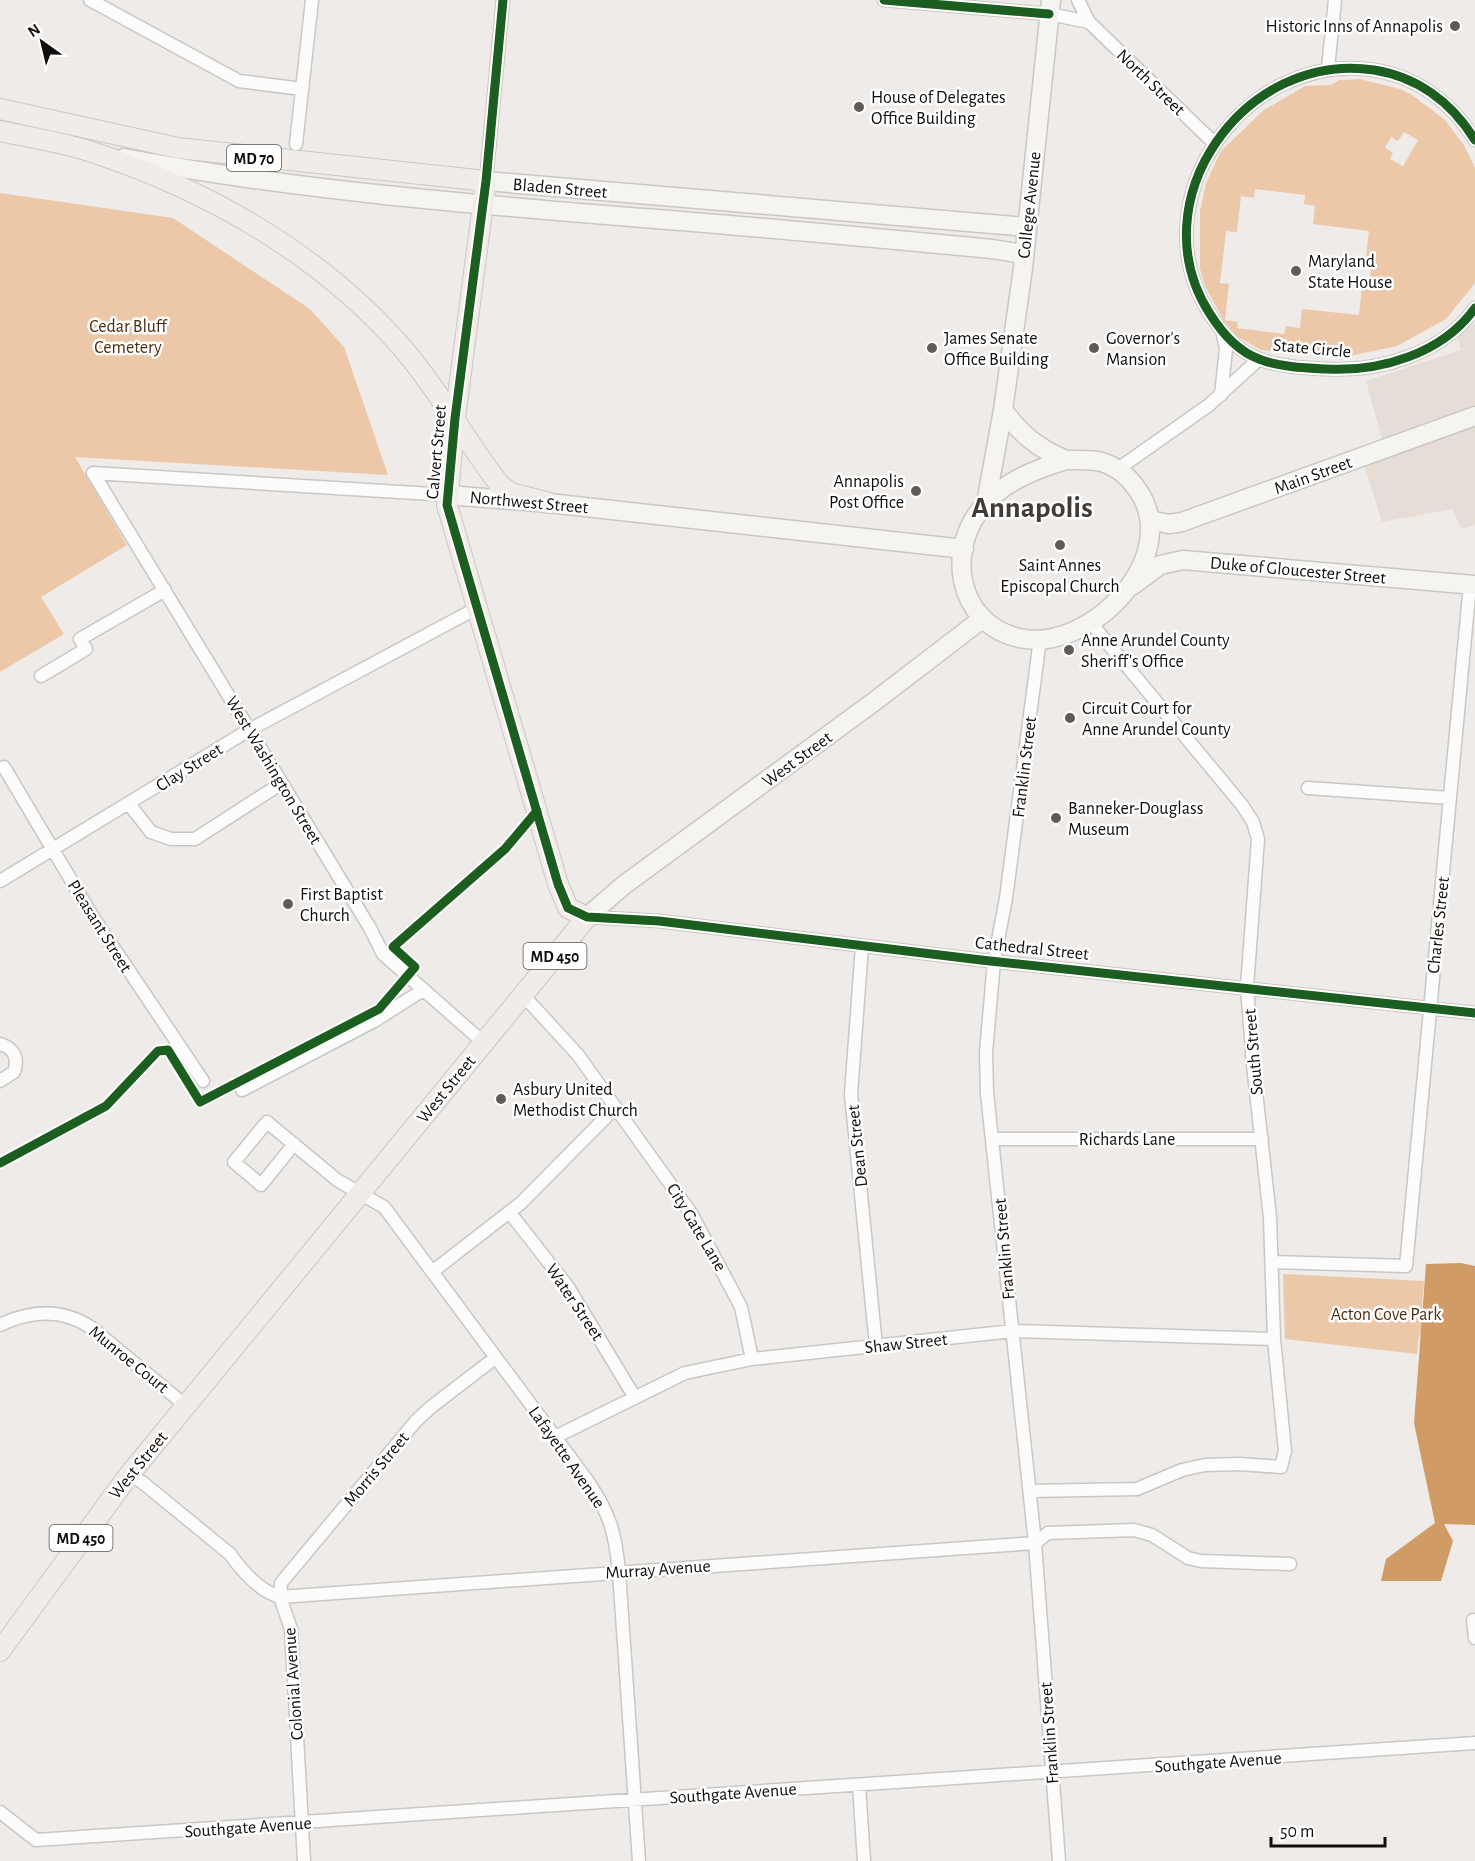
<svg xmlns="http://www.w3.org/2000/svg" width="1475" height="1861" font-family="'Alegreya Sans',sans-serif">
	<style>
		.built { fill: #e6ddd7 }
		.green { fill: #ecc8a9; fill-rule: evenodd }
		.water { fill: #d19b66 }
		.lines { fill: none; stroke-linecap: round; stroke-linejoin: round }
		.street-casing { stroke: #c9c7c4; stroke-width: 15 }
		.secondary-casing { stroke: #c9c7c4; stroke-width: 21 }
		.primary-casing { stroke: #c9c8c6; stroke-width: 22 }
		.street { stroke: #fcfcfc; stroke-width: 12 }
		.secondary { stroke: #f6f4f1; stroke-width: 18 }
		.primary { stroke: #f1ece7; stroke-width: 20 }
		.cycleway-casing { stroke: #fff; stroke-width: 13 }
		.cycleway { stroke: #1b5e20; stroke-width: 9 }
		.poi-dot { fill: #5e5b59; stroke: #fff; stroke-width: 2 }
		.labels { text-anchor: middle; stroke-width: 5; stroke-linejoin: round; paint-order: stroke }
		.shield { fill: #fff; stroke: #585655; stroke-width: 1.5 }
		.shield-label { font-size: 16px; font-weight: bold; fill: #100e0c }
		.poi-label { font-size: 18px; fill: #100e0c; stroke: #fff; text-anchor: start }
		.street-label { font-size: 18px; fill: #100e0c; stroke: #fff }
		.park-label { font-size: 18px; fill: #4d2d0f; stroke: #fff }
		.town-label { font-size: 30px; font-weight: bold; fill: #413c38; stroke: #fff }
	</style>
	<rect width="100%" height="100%" fill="#eeebe8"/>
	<path class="built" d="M 1475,324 L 1475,525 L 1461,529 L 1453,509 L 1382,522 L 1364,465 L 1387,457 L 1366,381 L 1461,350 L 1456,332 Z"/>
	<path class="green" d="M 1360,79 L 1400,89 L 1412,95 L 1445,120 L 1464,145 L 1475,168 L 1475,283 L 1446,319 L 1397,346 L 1349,356 L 1261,350 L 1238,337 L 1224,321 L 1205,286 L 1200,269 L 1200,211 L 1206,183 L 1221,151 L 1264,110 L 1305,86 L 1331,85 L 1339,80 ZM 1404,132 L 1418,140 L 1403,166 L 1390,159 L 1393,153 L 1385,148 L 1391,137 L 1398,141 ZM 1255,189 L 1305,195 L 1304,204 L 1315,206 L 1313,224 L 1369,231 L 1366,258 L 1372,259 L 1369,286 L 1362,285 L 1359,315 L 1302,309 L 1300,328 L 1286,326 L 1284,334 L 1237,328 L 1238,322 L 1225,320 L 1229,284 L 1220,283 L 1226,231 L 1237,232 L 1241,196 L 1254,198 Z
		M 0,193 L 173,218 L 310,309 L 344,347 L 388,475 L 75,457 L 127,545 L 41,597 L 64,634 L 0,672 Z
		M 1283,1274 L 1424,1281 L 1421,1320 L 1428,1321 L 1428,1336 L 1419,1335 L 1417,1354 L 1285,1339 Z"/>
	<path class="water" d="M 1461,1263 L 1475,1266 L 1475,1525 L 1444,1524 L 1453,1541 L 1441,1581 L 1381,1581 L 1386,1559 L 1435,1523 L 1414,1423 L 1426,1264 Z"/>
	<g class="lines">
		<defs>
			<path id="street" d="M 90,0 L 239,81 L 302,89
				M 884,0 L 1049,14 L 1089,22 L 1214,143
				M 1078,0 L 1089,22
				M 1328,68 L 1335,0
				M 1475,140 C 1452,103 1418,77 1374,70 C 1245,50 1137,201 1210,314 C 1222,333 1237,351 1259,359 C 1279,367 1305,368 1326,369 C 1380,372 1442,354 1475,308
				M 296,144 L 312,0
				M 486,181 L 503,0
				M 1221,395 L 1226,349 L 1223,335
				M 1118,469 L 1209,405 L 1259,359
				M 93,473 L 370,928 L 383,954 L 484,1043
				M 93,473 L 448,495
				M 1040,639 L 1006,898 L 994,961 L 986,1053 L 987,1093 L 1035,1543 L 1059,1861
				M 41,676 L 86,649 L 80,639 L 165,590
				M 4,767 L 93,917 L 203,1081
				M 1308,788 L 1450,798
				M 129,804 L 151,832 L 171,839 L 195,839 L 282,783
				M 0,881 L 249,730 L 477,608
				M 587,917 L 659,921 L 981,960 L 1475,1013
				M 862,946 L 851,1094 L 876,1346
				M 523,995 L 578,1055 L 691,1213 L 741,1307 L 752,1359
				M 0,1044 C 14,1048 19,1058 14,1072 L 0,1081
				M 242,1090 L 376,1020 L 423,990
				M 993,1139 L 1262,1139
				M 294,1144 L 261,1185 L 234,1162 L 267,1122 L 337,1180 L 384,1207 L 587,1480 C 610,1514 615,1531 619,1572 L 639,1861
				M 510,1213 L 568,1287 L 634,1396
				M 1272,1262 L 1406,1266 L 1470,584
				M 432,1272 L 521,1203 L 615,1108
				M 0,1325 C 31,1310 62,1308 92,1328 L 186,1406
				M 555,1437 L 685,1373 L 752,1359 L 1013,1331 L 1274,1339
				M 129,1475 L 142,1482 L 230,1554 C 242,1571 259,1591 280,1597 L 1035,1543 L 1048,1533 L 1134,1530 L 1152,1535 L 1188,1558 L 1201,1561 L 1290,1564
				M 1030,1491 L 1137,1489 L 1182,1470 L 1205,1465 L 1239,1464 L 1281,1467 L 1285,1451 L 1274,1339 L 1270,1217 L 1253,1065 L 1247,987 L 1258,839 L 1253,822 L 1242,805 L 1091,623
				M 1473,1620 L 1475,1638
				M 859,1785 L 864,1861
				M 0,1812 L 36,1840 L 1475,1743
				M 304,1861 L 291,1629 L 280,1597 L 281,1583 L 416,1421 L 431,1407 L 495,1358"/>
			<path id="secondary" d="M 124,158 C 295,190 470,204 643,218 C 759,227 876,238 992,249 L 1024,254
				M 486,181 L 1027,227
				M 1003,410 C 1021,434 1037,448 1066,460
				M 1066,460 C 1077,460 1091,459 1102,462 C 1118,467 1128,476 1137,489 C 1185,556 1090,654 1019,638 C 955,623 945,546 986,503 C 1007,480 1037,469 1066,460 Z
				M 448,495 L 549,503 L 964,549
				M 986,503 L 1003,410 L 1023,268 L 1051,0
				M 1150,520 L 1169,524 L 1182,522 L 1475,416
				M 1133,585 L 1160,565 L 1183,560 L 1475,585
				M 587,917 L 624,885 L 875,701 L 982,619"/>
			<path id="primary" d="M 0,109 L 178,148 L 486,181 L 455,418 L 447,505 L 558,884 L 568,908 L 587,917 L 129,1475 L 0,1651
				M 0,131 C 29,137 60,142 89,151 C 208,190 323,255 405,351 C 441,393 466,442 500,485 L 511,493 L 549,503"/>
		</defs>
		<use href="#street" class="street-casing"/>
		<use href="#secondary" class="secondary-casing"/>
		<use href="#primary" class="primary-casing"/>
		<use href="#street" class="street"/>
		<use href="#secondary" class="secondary"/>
		<use href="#primary" class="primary"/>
		<defs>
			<path id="cycleway" d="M 503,0 L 486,181 L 455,418 L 447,505 L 558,884 L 568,908 L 587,917 L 659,921 L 981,960 L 1475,1013
				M 884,0 L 1049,14
				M 1475,140 C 1452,103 1418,77 1374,70 C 1245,50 1137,201 1210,314 C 1222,333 1237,351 1259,359 C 1279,367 1305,368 1326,369 C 1380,372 1442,354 1475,308
				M 0,1163 L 106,1106 L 158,1051 L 168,1050 L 200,1102 L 379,1009 L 415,967 L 393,947 L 505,849 L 537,811"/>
		</defs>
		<use href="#cycleway" class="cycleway-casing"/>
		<use href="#cycleway" class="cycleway"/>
	</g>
	<g class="poi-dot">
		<circle cx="1455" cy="26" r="6"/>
		<circle cx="859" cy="107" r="6"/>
		<circle cx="1296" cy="271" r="6"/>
		<circle cx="932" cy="348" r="6"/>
		<circle cx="1094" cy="348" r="6"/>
		<circle cx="916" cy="491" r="6"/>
		<circle cx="1060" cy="545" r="6"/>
		<circle cx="1069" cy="650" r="6"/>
		<circle cx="1070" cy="718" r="6"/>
		<circle cx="1056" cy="818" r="6"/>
		<circle cx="288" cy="904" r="6"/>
		<circle cx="501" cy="1099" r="6"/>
	</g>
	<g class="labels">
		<g class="shield">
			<rect x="227" y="145" width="54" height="26" rx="4.5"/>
			<rect x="523.5" y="943" width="63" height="26" rx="4.5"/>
			<rect x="49.5" y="1525" width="63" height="26" rx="4.5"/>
		</g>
		<g class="shield-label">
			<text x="254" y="164">MD 70</text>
			<text x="555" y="962">MD 450</text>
			<text x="81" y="1544">MD 450</text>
		</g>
		<g class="poi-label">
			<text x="1443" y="32" text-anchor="end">Historic Inns of Annapolis</text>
			<text x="871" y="103">House of Delegates<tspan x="871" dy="21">Office Building</tspan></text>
			<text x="1308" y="267">Maryland<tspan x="1308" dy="21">State House</tspan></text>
			<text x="944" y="344">James Senate<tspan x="944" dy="21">Office Building</tspan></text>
			<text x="1106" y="344">Governor's<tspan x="1106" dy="21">Mansion</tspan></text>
			<text x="904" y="487" text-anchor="end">Annapolis<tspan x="904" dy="21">Post Office</tspan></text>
			<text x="1060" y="571" text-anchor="middle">Saint Annes<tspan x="1060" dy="21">Episcopal Church</tspan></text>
			<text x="1081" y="646">Anne Arundel County<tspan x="1081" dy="21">Sheriff's Office</tspan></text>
			<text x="1082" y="714">Circuit Court for<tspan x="1082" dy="21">Anne Arundel County</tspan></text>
			<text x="1068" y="814">Banneker-Douglass<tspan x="1068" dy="21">Museum</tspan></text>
			<text x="300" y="900">First Baptist<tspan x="300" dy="21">Church</tspan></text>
			<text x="513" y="1095">Asbury United<tspan x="513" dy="21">Methodist Church</tspan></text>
		</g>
		<g class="street-label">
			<text transform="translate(1151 82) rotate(44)" y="6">North Street</text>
			<text transform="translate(560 188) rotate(5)" y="6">Bladen Street</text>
			<text transform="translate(1029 205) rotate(-84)" y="6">College Avenue</text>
			<text transform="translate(1312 348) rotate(5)" y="6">State Circle</text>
			<text transform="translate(436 452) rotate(-85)" y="6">Calvert Street</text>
			<text transform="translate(1313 475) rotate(-20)" y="6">Main Street</text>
			<text transform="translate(529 502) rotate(5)" y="6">Northwest Street</text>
			<text transform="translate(1298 570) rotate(5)" y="6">Duke of Gloucester Street</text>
			<text transform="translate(797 759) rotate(-36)" y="6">West Street</text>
			<text transform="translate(189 767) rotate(-32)" y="6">Clay Street</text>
			<text transform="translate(1024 767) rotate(-83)" y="6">Franklin Street</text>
			<text transform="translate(274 770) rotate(59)" y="6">West Washington Street</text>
			<text transform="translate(1438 925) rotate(-84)" y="6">Charles Street</text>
			<text transform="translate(100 926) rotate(58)" y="6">Pleasant Street</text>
			<text transform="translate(1032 948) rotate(6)" y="6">Cathedral Street</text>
			<text transform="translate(1253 1052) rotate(-95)" y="6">South Street</text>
			<text transform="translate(446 1089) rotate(-51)" y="6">West Street</text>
			<text x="1127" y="1145">Richards Lane</text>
			<text transform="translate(857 1146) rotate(-96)" y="6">Dean Street</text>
			<text transform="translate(697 1227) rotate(59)" y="6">City Gate Lane</text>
			<text transform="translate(1004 1249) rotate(-95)" y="6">Franklin Street</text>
			<text transform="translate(575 1302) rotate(56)" y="6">Water Street</text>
			<text transform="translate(906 1343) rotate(-6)" y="6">Shaw Street</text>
			<text transform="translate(129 1359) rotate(39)" y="6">Munroe Court</text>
			<text transform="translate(567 1457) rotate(55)" y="6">Lafayette Avenue</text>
			<text transform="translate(138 1465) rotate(-51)" y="6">West Street</text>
			<text transform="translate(376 1469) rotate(-50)" y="6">Morris Street</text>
			<text transform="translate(658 1569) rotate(-4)" y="6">Murray Avenue</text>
			<text transform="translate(293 1684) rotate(-94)" y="6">Colonial Avenue</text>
			<text transform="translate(1049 1733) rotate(-94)" y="6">Franklin Street</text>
			<text transform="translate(1218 1762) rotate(-4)" y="6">Southgate Avenue</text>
			<text transform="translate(733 1793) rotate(-4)" y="6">Southgate Avenue</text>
			<text transform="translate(248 1827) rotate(-4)" y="6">Southgate Avenue</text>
		</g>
		<g class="park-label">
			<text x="128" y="332">Cedar Bluff<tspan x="128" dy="21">Cemetery</tspan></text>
			<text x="1386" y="1320">Acton Cove Park</text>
		</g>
		<g class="town-label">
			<text x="1032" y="517">Annapolis</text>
		</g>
	</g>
	<g transform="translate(42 42) rotate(326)" stroke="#ffffff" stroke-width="4.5" paint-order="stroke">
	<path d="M0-4.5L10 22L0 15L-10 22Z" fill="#100e0c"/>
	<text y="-9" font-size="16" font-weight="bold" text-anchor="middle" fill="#100e0c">N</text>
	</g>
	<path d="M1271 1837v9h114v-9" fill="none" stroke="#100e0c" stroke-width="3"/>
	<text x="1280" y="1837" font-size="18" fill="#100e0c" stroke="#ffffff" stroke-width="4.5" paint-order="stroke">50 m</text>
</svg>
